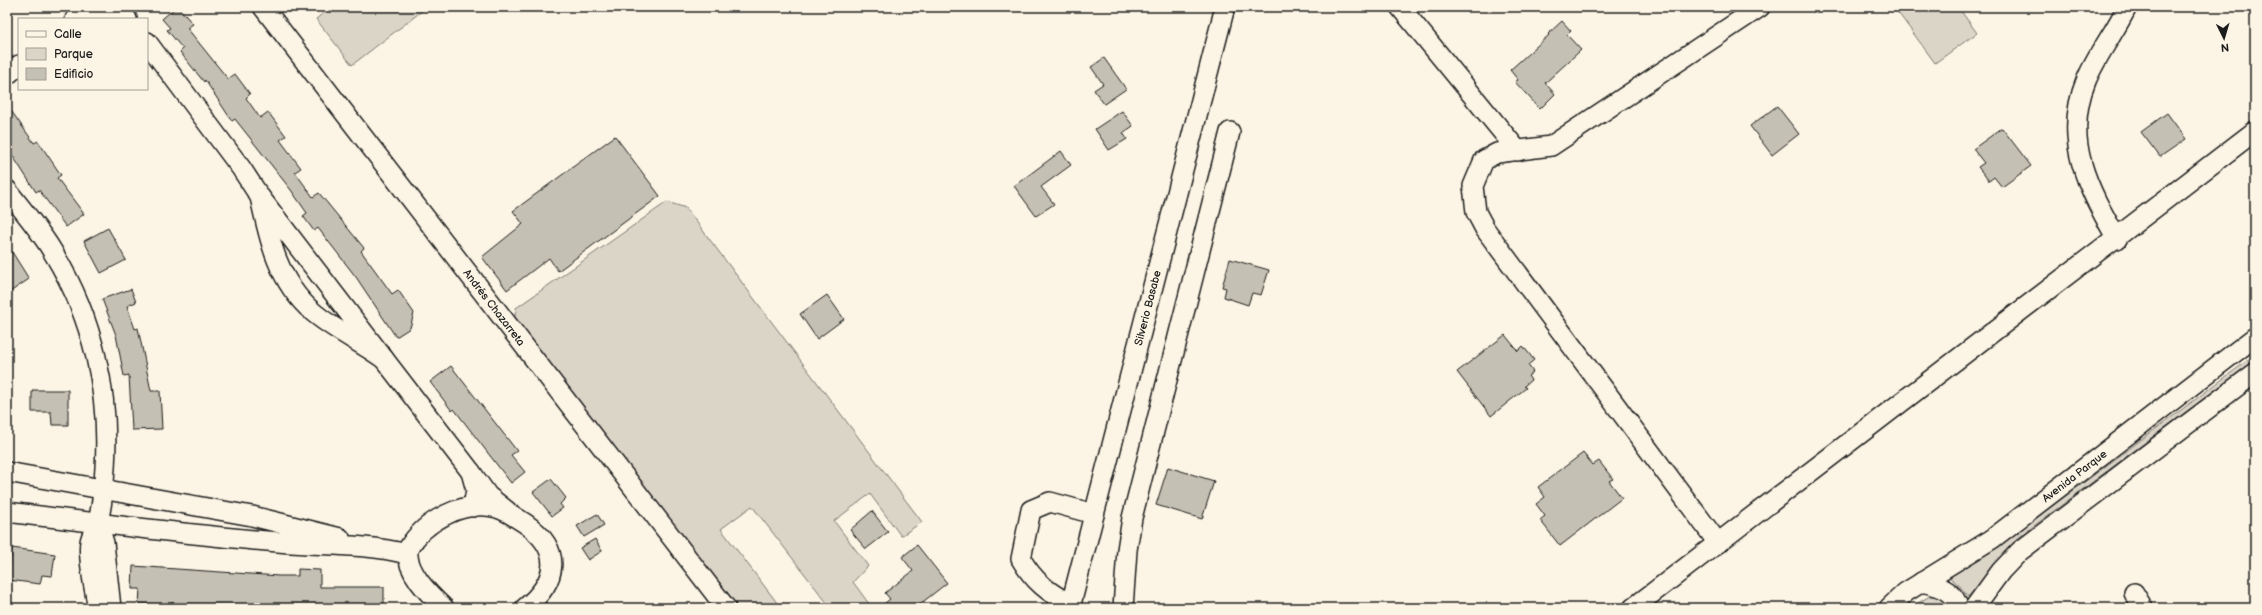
<svg xmlns="http://www.w3.org/2000/svg" width="2262" height="615" font-family="'Balsamiq Sans',sans-serif">
	<style>
		.green { fill: #dbd5c8; stroke: #7c7872 }
		.building { fill: #c4c0b3; stroke: #1c1c1c }
		.lines { fill: none; stroke-linecap: round; stroke-linejoin: round }
		.minor-casing { stroke: #1c1c1c; stroke-width: 22 }
		.minor { stroke: #fcf5e5; stroke-width: 19 }
		.labels { text-anchor: middle; stroke-width: 3.5; stroke-linejoin: round; paint-order: stroke }
		.street-label { font-size: 11px; fill: #1c1c1c; stroke: #fcf5e5 }
	</style>
	<rect width="100%" height="100%" fill="#fcf5e5"/>
	<filter id="ink" filterUnits="userSpaceOnUse"><feTurbulence type="fractalNoise" baseFrequency=".025" numOctaves="2"/><feDisplacementMap in="SourceGraphic" scale="8" xChannelSelector="R" yChannelSelector="G"/><feConvolveMatrix kernelMatrix="1 2 1 2 8 2 1 2 1" color-interpolation-filters="sRGB"/></filter>
	<g filter="url(#ink)">
		<path class="green" d="M 331,7 L 427,7 L 352,65 L 316,19 Z
			M 1894,7 L 1958,7 L 1977,33 L 1935,63 Z
			M 667,202 L 686,208 L 922,522 L 901,536 L 870,494 L 834,521 L 868,566 L 853,582 L 872,608 L 831,608 L 752,506 L 721,529 L 781,608 L 725,608 L 513,330 L 516,308 Z
			M 2255,355 L 2255,360 L 2018,538 L 1968,597 L 1960,586 L 1948,576 L 2016,533 Z
			M 1939,595 L 1948,602 L 1949,608 L 1910,608 L 1928,597 Z"/>
		<path class="building" d="M 176,7 L 178,7 L 193,24 L 187,28 L 228,79 L 235,74 L 250,94 L 246,98 L 260,118 L 268,112 L 286,136 L 280,140 L 301,168 L 295,172 L 313,197 L 319,193 L 364,248 L 361,251 L 392,294 L 398,290 L 414,313 L 410,328 L 396,337 L 356,277 L 318,228 L 314,231 L 303,216 L 307,213 L 291,190 L 235,119 L 232,121 L 205,80 L 204,82 L 180,52 L 183,49 L 167,30 L 170,28 L 162,19 Z
			M 1562,21 L 1571,31 L 1567,35 L 1581,50 L 1545,83 L 1555,94 L 1540,109 L 1515,82 L 1518,80 L 1510,70 L 1549,35 L 1548,34 Z
			M 1104,58 L 1126,89 L 1104,104 L 1094,90 L 1103,84 L 1091,67 Z
			M 7,105 L 34,143 L 38,141 L 61,175 L 57,178 L 84,214 L 66,227 L 39,190 L 36,192 L 7,147 Z
			M 1777,106 L 1799,134 L 1772,155 L 1750,126 Z
			M 1122,111 L 1133,126 L 1123,133 L 1127,139 L 1109,150 L 1095,129 Z
			M 2167,113 L 2186,139 L 2160,157 L 2141,132 Z
			M 2002,128 L 2031,166 L 2002,187 L 1994,177 L 1989,181 L 1978,167 L 1984,163 L 1973,149 Z
			M 615,136 L 660,196 L 558,271 L 549,258 L 507,290 L 482,257 L 523,224 L 513,211 Z
			M 1061,151 L 1071,165 L 1041,187 L 1054,204 L 1036,216 L 1014,186 Z
			M 108,228 L 126,260 L 101,273 L 84,241 Z
			M 7,244 L 29,279 L 7,294 Z
			M 1230,259 L 1269,270 L 1261,295 L 1252,293 L 1248,305 L 1224,297 L 1226,288 L 1222,287 Z
			M 131,289 L 136,302 L 127,306 L 135,329 L 138,328 L 151,391 L 160,391 L 162,429 L 132,430 L 129,375 L 124,376 L 116,335 L 102,299 Z
			M 827,295 L 844,319 L 817,339 L 800,314 Z
			M 1505,335 L 1518,351 L 1523,346 L 1534,360 L 1528,365 L 1533,372 L 1528,376 L 1531,380 L 1524,386 L 1526,388 L 1491,416 L 1457,372 Z
			M 451,366 L 517,451 L 511,455 L 525,472 L 511,483 L 454,409 L 452,411 L 430,382 Z
			M 32,390 L 68,390 L 68,425 L 52,425 L 51,412 L 32,412 Z
			M 1583,453 L 1593,465 L 1599,461 L 1613,479 L 1609,481 L 1622,498 L 1560,546 L 1540,520 L 1545,516 L 1536,504 L 1545,497 L 1538,487 Z
			M 1168,467 L 1214,481 L 1202,519 L 1156,505 Z
			M 551,479 L 566,498 L 560,504 L 563,508 L 552,516 L 533,492 Z
			M 872,511 L 888,532 L 866,549 L 850,530 Z
			M 597,514 L 604,525 L 584,537 L 577,526 Z
			M 595,539 L 602,551 L 588,560 L 580,548 Z
			M 917,545 L 947,583 L 915,608 L 879,608 L 890,599 L 885,593 L 913,571 L 902,557 Z
			M 12,548 L 55,554 L 52,576 L 42,575 L 40,584 L 8,580 Z
			M 133,566 L 279,576 L 298,576 L 298,569 L 320,570 L 320,587 L 384,587 L 384,608 L 267,608 L 171,603 L 171,605 L 139,604 L 140,589 L 132,589 Z"/>
		<g class="lines">
			<defs>
				<g id="minor">
					<path id="s1" d="M 263,7 L 726,608"/>
					<path d="M 1400,7 L 1518,151"/>
					<path d="M 75,19 C 91,12 113,8 127,19"/>
					<path d="M 147,42 L 241,168 L 260,197 L 384,359 C 361,342 334,330 313,312 C 278,282 269,239 260,197"/>
					<path d="M 7,75 L 19,65"/>
					<path d="M 7,190 C 23,211 41,231 54,254 C 93,318 110,394 105,468 C 104,486 102,505 98,522 C 96,529 91,535 90,542 C 87,556 95,593 98,608"/>
					<path d="M 2117,239 C 2088,188 2062,140 2086,81 C 2096,56 2115,32 2127,7"/>
					<path d="M 384,359 L 471,472"/>
					<path d="M 7,472 L 252,516 L 340,538"/>
					<path d="M 473,507 L 476,490 L 471,472 L 488,496 L 507,511"/>
					<path d="M 7,512 C 97,523 187,535 278,542 C 321,546 364,543 407,554"/>
					<path d="M 98,523 L 104,543 L 111,608"/>
					<path d="M 1718,543 L 1485,229 L 1476,212 L 1473,186 L 1484,160 L 1497,153 L 1551,146 L 1760,7"/>
					<path d="M 1922,582 C 1938,586 1955,590 1958,608"/>
					<path d="M 2134,593 L 2143,608"/>
					<path d="M 1071,604 C 1048,593 1033,580 1021,559 L 1031,510 L 1050,502 L 1094,514"/>
					<path d="M 444,608 C 429,594 405,571 408,549 C 424,521 464,499 497,508 C 507,511 517,518 526,524 C 563,550 558,581 525,608"/>
					<path id="s2" d="M 1070,608 L 1225,7"/>
					<path d="M 1123,608 L 1127,550 L 1132,518 L 1230,132"/>
					<path d="M 1633,608 L 2255,131"/>
					<path id="s3" d="M 1889,608 L 1906,592 L 1992,539 L 2255,337"/>
					<path d="M 1974,608 L 2001,571 L 2020,551 L 2255,373"/>
				</g>
			</defs>
			<use href="#minor" class="minor-casing"/>
			<use href="#minor" class="minor"/>
		</g>
	</g>
	<g class="labels">
		<g class="street-label">
			<text dy="4" stroke="none"><textPath href="#s1" startOffset="379">Andrés Chazarreta</textPath></text>
			<text dy="4" stroke="none"><textPath href="#s2" startOffset="310">Silverio Basabe</textPath></text>
			<text dy="4" stroke="none"><textPath href="#s3" startOffset="228">Avenida Parque</textPath></text>
		</g>
	</g>
	<rect width="2262" height="615" fill="none" stroke="#fcf5e5" stroke-width="24"/>
	<rect x="12" y="12" width="2238" height="591" fill="none" stroke="#1c1c1c" stroke-width="1.5" filter="url(#ink)"/>
	<rect x="18" y="18" width="130" height="72" fill="#fcf5e5" stroke="#a29e95"/>
	<rect x="26" y="31" width="20" height="6" fill="#fcf5e5" stroke="#a29e95"/>
	<text x="54" y="38" font-size="12" fill="#1c1c1c">Calle</text>
	<rect x="26" y="48" width="20" height="12" fill="#dbd5c8" stroke="#a29e95"/>
	<text x="54" y="58" font-size="12" fill="#1c1c1c">Parque</text>
	<rect x="26" y="68" width="20" height="12" fill="#c4c0b3" stroke="#a29e95"/>
	<text x="54" y="78" font-size="12" fill="#1c1c1c">Edificio</text>
	<g transform="translate(2224 38) rotate(175)" stroke="#fcf5e5" stroke-width="3" paint-order="stroke">
	<path d="M0-3L7 15L0 10L-7 15Z" fill="#1c1c1c"/>
	<text y="-6" font-size="11" font-weight="bold" text-anchor="middle" fill="#1c1c1c">N</text>
	</g>
</svg>
